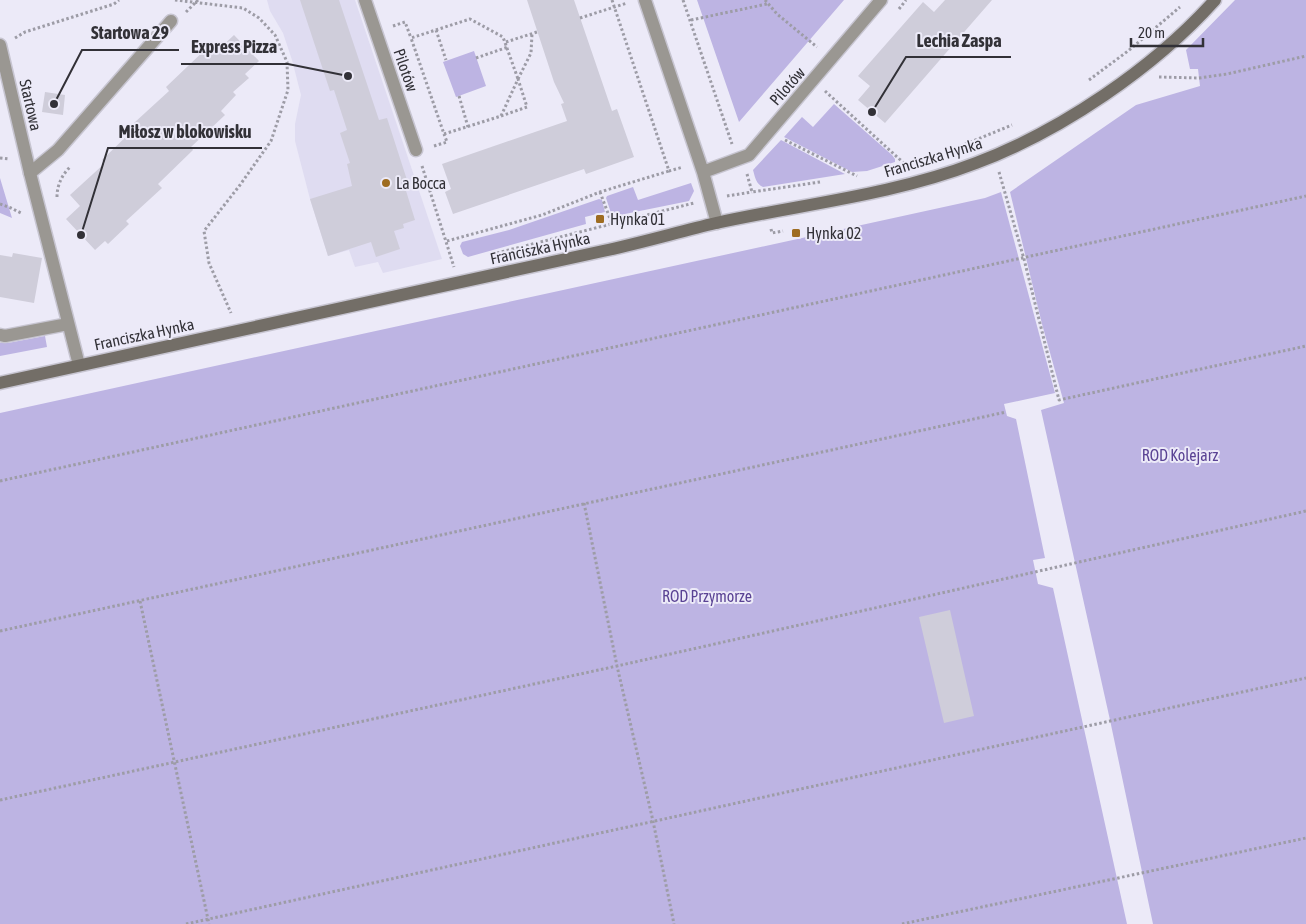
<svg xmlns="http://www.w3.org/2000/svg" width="1306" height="924" font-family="'Asap Condensed',sans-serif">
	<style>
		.built { fill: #dfdcf1 }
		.green { fill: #bdb4e3 }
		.building { fill: #cfcdda }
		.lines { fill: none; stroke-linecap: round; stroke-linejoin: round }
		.lane-casing { stroke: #c7c5d1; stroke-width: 15 }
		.street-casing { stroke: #c7c5d1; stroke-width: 15 }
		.secondary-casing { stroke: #c7c5d1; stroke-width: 15 }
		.path { stroke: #9d9ca6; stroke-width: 3; stroke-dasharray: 2.5 2.5; stroke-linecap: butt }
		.lane { stroke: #9a9792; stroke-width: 12 }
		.street { stroke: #9a9792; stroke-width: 12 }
		.secondary { stroke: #736e67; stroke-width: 12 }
		.poi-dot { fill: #9e6c21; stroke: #eceaf8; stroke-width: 2 }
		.labels { text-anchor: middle; stroke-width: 4; stroke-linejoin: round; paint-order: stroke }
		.street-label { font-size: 16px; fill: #323137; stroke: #eceaf8 }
		.poi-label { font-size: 16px; fill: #323137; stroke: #eceaf8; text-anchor: start }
		.park-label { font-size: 16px; fill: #5a4394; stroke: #eceaf8 }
		.leader { fill: none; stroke: #323137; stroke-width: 2 }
		.callout-dot { fill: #323137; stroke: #eceaf8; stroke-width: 2 }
		.callout-label { font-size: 18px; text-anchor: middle; font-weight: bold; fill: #323137; stroke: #eceaf8; stroke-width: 4; stroke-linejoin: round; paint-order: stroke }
	</style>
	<rect width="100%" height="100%" fill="#eceaf8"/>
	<path class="built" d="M 267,0 L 355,0 L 442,259 L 383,273 L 378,262 L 355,267 L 349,250 L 328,256 L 310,199 L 295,141 L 295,124 L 301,95 L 292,60 L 283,33 L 270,11 Z"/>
	<path class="green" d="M 697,0 L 844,0 L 739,122 Z
		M 1235,0 L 1306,0 L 1306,924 L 1153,924 L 1110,720 L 1041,410 L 1064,403 L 1042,324 L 1010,192 L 1136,105 L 1200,86 L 1198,69 L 1190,69 L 1186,50 Z
		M 474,51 L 486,86 L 456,97 L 443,62 Z
		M 834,104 L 892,155 L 895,159 L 895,162 L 867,171 L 852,172 L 784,137 L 802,117 L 813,127 Z
		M 781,140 L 845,174 L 763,187 C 756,184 755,177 753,170 Z
		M 0,178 L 12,218 L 0,213 Z
		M 691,183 L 694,191 L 689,201 L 615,216 L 612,216 L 606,198 L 607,196 L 633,187 L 638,200 Z
		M 1001,192 L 1055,393 L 1004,404 L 1007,416 L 1016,419 L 1045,558 L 1033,560 L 1038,584 L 1053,588 L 1127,924 L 0,924 L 0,413 L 985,198 Z
		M 599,199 L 602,200 L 605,212 L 585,217 L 586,224 L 468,257 L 463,254 L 460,246 L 462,242 L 509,230 Z
		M 45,336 L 47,347 L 0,356 L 0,343 L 8,343 Z"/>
	<path class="building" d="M 300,0 L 339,0 L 379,120 L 387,118 L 407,180 L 403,181 L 415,220 L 403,224 L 404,228 L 394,231 L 400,249 L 376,257 L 371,242 L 328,256 L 310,199 L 352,186 L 347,164 L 350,163 L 340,133 L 347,130 L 334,90 L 330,91 Z
		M 527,0 L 574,0 L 612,111 L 617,109 L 634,157 L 586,174 L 584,169 L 453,214 L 445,192 L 451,189 L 442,164 L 567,121 L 561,104 L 564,103 L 554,82 Z
		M 945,0 L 992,0 L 885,123 L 858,100 L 870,86 L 858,76 L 923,2 L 934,12 Z
		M 234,35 L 259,61 L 245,74 L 249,78 L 233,92 L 236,95 L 221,111 L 225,115 L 191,147 L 193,150 L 158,184 L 162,188 L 126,221 L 129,224 L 108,244 L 105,241 L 95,250 L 66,219 L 80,206 L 70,195 L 105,163 L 102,160 L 137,126 L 134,123 L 169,91 L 166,87 L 210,45 L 216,52 Z
		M 45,92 L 65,95 L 63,115 L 42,112 Z
		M 13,253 L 42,258 L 34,303 L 0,297 L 0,255 L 12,257 Z
		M 950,610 L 974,716 L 944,723 L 919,617 Z"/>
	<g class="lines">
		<defs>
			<path id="lane" d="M 0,45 L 30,173"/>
			<path id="street" d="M 365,0 L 416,150
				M 645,0 L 703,172 L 717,223
				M 703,172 L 749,155 L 881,0
				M 0,335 L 5,336 L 68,324
				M 79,365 L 30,173 L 58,150 L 171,21"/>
			<path id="secondary" d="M 0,383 C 201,338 402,295 603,251 C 641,243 678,232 716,223 C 803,204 893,195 976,163 C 1061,131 1154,68 1215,0"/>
		</defs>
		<use href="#lane" class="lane-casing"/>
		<use href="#street" class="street-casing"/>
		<use href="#secondary" class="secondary-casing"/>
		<path class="path" d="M 175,0 L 243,8 L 259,18 L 275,35 L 287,62 L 288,90 L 271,141 L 240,185 L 204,231 L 209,263 L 231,313
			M 612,0 L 669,171 L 683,167
			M 683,0 L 732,144
			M 765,0 L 777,14 L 817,47
			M 899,9 L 906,0
			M 186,12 L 198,0
			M 580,18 L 627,3
			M 691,20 L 767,4
			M 393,26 L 405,22 L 411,38
			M 436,30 L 446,60
			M 15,38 L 25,32 L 114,4 L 119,0
			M 506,42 L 537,32
			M 476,58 L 508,47
			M 1159,77 L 1199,78 L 1227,74 L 1306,56
			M 518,79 L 531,53 L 532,34
			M 1089,80 L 1128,51 L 1180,7
			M 825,91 L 907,166
			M 459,96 L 468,127
			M 501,116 L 527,107 L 518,79 L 501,116 L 444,134 L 411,38 L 470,19 L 503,37 L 518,79
			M 785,140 L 857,176
			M 434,146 L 447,142 L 444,134
			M 956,148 L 1012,125
			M 0,158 L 9,159
			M 422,166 L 454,267
			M 999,172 L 1024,259 L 1059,400 L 1306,346
			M 747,174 L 752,192 L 820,182
			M 600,192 L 612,224
			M 727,196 L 752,192
			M 57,197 C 57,185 62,175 70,167
			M 0,204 L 11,208 L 21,213
			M 771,229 L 772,233 L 783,231
			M 447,241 L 542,215 L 600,192 L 669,171
			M 497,253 L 694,203
			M 0,481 L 1306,196
			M 584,503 L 617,666 L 653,821 L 674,924
			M 140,601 L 209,924
			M 0,631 L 1006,412
			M 0,800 L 617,666 L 1306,511
			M 186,924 L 1306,678
			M 902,924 L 1306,838"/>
		<use href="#lane" class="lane"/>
		<use href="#street" class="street"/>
		<use href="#secondary" class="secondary"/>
	</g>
	<g class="poi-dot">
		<circle cx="386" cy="183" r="5"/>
		<rect x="595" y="214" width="10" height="10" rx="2.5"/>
		<rect x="791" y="228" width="10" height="10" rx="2.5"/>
	</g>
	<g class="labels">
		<g class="street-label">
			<text transform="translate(406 70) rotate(71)" y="6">Pilotów</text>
			<text transform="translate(787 86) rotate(-49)" y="6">Pilotów</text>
			<text transform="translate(31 105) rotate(77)" y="6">Startowa</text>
			<text transform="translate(933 157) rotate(-17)" y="6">Franciszka Hynka</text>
			<text transform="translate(540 248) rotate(-12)" y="6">Franciszka Hynka</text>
			<text transform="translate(144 334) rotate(-12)" y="6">Franciszka Hynka</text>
		</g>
		<g class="poi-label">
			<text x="396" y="189">La Bocca</text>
			<text x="610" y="225">Hynka 01</text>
			<text x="806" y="239">Hynka 02</text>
		</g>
		<g class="park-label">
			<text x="1180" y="461">ROD Kolejarz</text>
			<text x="707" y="602">ROD Przymorze</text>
		</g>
	</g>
	<path class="leader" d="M54 104L82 50H179M872 112L906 57H1011M348 76L288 64H181M81 235L108 148H262"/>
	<g class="callout-dot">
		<circle cx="54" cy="104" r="5"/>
		<circle cx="872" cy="112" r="5"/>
		<circle cx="348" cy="76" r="5"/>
		<circle cx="81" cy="235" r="5"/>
	</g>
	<g class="callout-label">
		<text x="130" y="39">Startowa 29</text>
		<text x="959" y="47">Lechia Zaspa</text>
		<text x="234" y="53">Express Pizza</text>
		<text x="185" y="138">Miłosz w blokowisku</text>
	</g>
	<path d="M1131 38v8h72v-8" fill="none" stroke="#323137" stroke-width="2.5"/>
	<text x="1138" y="38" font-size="15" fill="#323137" stroke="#eceaf8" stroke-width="4" paint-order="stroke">20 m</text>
</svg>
